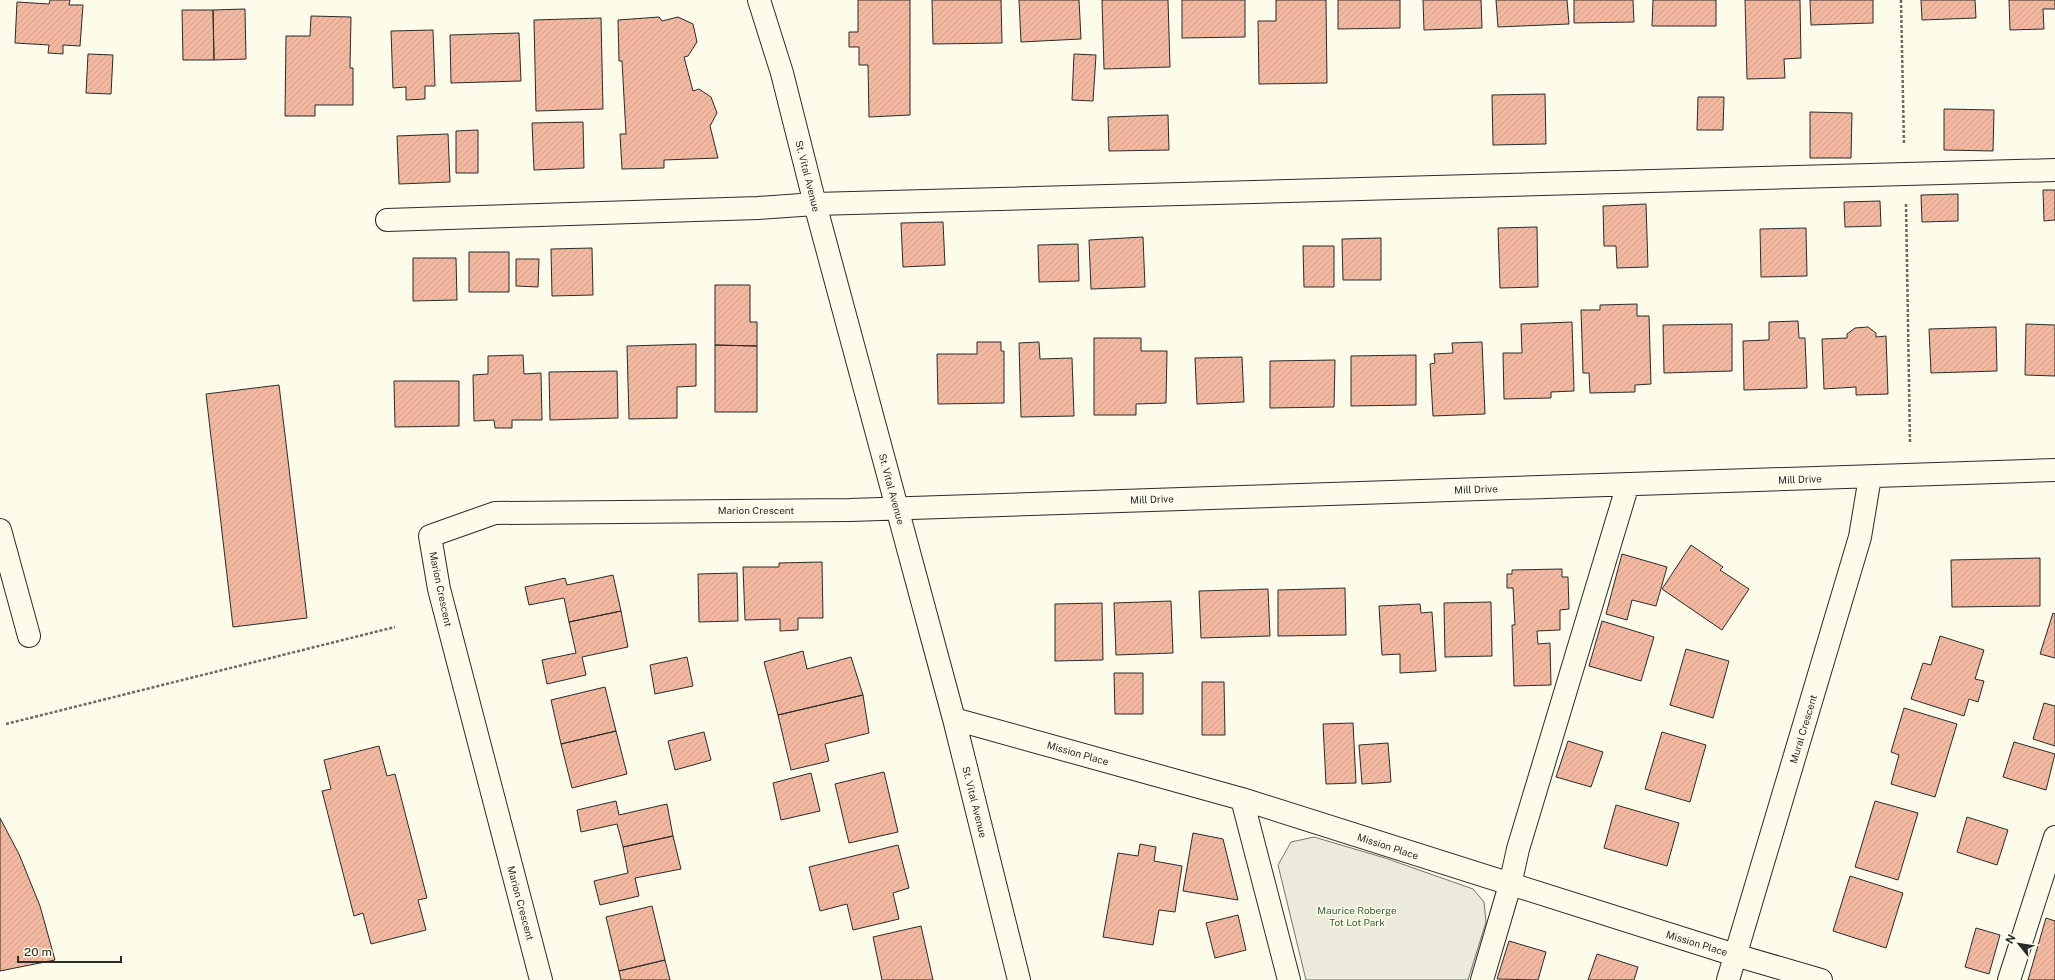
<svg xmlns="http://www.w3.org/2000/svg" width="2055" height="980" font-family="'Public Sans',sans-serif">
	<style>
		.green { fill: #ecebdb; stroke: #74746e }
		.building { fill: url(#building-hatch); stroke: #2b2b2b }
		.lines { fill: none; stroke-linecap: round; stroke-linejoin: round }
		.minor-casing { stroke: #2b2b2b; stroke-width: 24 }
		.path { stroke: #6a6964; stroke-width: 2.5; stroke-dasharray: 3 2; stroke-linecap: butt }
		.minor { stroke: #fdfbea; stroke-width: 22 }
		.labels { text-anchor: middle; stroke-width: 3; stroke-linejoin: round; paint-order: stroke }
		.street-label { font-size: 10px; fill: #2b2b2b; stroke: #fdfbea }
		.park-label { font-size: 10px; fill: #34623c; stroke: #fdfbea }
	</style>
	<defs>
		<pattern id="building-hatch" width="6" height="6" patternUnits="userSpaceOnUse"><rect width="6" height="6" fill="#f2b8a0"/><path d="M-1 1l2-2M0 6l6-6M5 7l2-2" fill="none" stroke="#d09e8a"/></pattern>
	</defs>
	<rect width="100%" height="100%" fill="#fdfbea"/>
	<path class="green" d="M 1314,837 L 1385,858 L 1473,889 L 1484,902 L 1486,922 L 1468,980 L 1306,980 L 1278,865 L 1291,842 Z"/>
	<path class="building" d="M 50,0 L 70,0 L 69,5 L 83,5 L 80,46 L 63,45 L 63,54 L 48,53 L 49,45 L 15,43 L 17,2 L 49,4 Z
		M 858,0 L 910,0 L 910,115 L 869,117 L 868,65 L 859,65 L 859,47 L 849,47 L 849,32 L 858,32 Z
		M 932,0 L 1001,0 L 1002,43 L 933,44 Z
		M 1019,0 L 1079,0 L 1081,39 L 1021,42 Z
		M 1102,0 L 1168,0 L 1170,67 L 1104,69 Z
		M 1182,0 L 1245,0 L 1245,37 L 1182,38 Z
		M 1276,0 L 1326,0 L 1327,83 L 1259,84 L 1258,21 L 1276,21 Z
		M 1338,0 L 1400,0 L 1400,28 L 1338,29 Z
		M 1423,0 L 1481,0 L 1482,28 L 1424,30 Z
		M 1496,0 L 1567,0 L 1569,24 L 1498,27 Z
		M 1574,0 L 1633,0 L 1634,22 L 1574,23 Z
		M 1653,0 L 1716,0 L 1716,26 L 1652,26 Z
		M 1745,0 L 1800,0 L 1801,58 L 1784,59 L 1785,78 L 1747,79 Z
		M 1810,0 L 1873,0 L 1873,23 L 1811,25 Z
		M 1921,0 L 1975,0 L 1976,18 L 1922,20 Z
		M 2009,0 L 2055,0 L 2055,9 L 2043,9 L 2044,29 L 2010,30 Z
		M 245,9 L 246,59 L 214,60 L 213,10 Z
		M 182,10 L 213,10 L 214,60 L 183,60 Z
		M 311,16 L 351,17 L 350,68 L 353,68 L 353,105 L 315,105 L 315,116 L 285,116 L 286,36 L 310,36 Z
		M 659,17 L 662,21 L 678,17 L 693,24 L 697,42 L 688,56 L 684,57 L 693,91 L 699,89 L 711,97 L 717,113 L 710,126 L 718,158 L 664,160 L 664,168 L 622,169 L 620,134 L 626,134 L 622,61 L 619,61 L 618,20 Z
		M 601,18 L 603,109 L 536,111 L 534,20 Z
		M 433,30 L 435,86 L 425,86 L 425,99 L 406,100 L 406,87 L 393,88 L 391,31 Z
		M 519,33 L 521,81 L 451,83 L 450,35 Z
		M 88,54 L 113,55 L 111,94 L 86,93 Z
		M 1074,54 L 1096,55 L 1093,101 L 1072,100 Z
		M 1545,94 L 1546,144 L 1493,145 L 1492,95 Z
		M 1698,97 L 1724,97 L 1723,130 L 1697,130 Z
		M 1944,109 L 1994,110 L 1993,151 L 1944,150 Z
		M 1810,112 L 1852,113 L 1851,158 L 1810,158 Z
		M 1168,115 L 1169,150 L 1109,151 L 1108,117 Z
		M 583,122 L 584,168 L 534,170 L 532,123 Z
		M 478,130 L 478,173 L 456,173 L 456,131 Z
		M 448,134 L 450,182 L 399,184 L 397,136 Z
		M 2043,190 L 2055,190 L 2055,220 L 2044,221 Z
		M 1958,194 L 1958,221 L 1922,222 L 1921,195 Z
		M 1880,201 L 1881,226 L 1845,227 L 1844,202 Z
		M 1646,204 L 1648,267 L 1617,268 L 1616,246 L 1604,246 L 1603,206 Z
		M 943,222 L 945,265 L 903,267 L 901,223 Z
		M 1537,227 L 1538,287 L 1500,288 L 1498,228 Z
		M 1806,228 L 1807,276 L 1761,277 L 1760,229 Z
		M 1143,237 L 1145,287 L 1091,289 L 1089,240 Z
		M 1381,238 L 1381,280 L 1343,280 L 1342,239 Z
		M 1078,244 L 1079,281 L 1039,282 L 1038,245 Z
		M 1303,246 L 1334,246 L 1334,287 L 1304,287 Z
		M 592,248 L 593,295 L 552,296 L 551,249 Z
		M 469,252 L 509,252 L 509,292 L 469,292 Z
		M 413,258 L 456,258 L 457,300 L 413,301 Z
		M 516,259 L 539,259 L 538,287 L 516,286 Z
		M 715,285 L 750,285 L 750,322 L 757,322 L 757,346 L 715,345 Z
		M 1637,304 L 1637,316 L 1649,316 L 1651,384 L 1635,385 L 1635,392 L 1590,393 L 1589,373 L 1583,373 L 1581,310 L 1600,310 L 1600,305 Z
		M 1798,321 L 1799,338 L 1805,338 L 1807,388 L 1744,390 L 1743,341 L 1769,340 L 1769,322 Z
		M 1572,322 L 1574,391 L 1551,392 L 1551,398 L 1504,399 L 1503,353 L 1522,353 L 1521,324 Z
		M 1732,324 L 1732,371 L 1664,373 L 1663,325 Z
		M 2026,324 L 2055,325 L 2055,376 L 2025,375 Z
		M 1868,327 L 1876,333 L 1876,337 L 1886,336 L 1888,394 L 1856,395 L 1856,387 L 1824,389 L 1822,339 L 1847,338 L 1847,334 L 1855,328 Z
		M 1996,327 L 1997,371 L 1931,373 L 1929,329 Z
		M 1094,338 L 1141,338 L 1141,351 L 1167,351 L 1166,403 L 1136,404 L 1136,415 L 1094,415 Z
		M 977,342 L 1001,342 L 1001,351 L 1004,351 L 1004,403 L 938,404 L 937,354 L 977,354 Z
		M 1039,342 L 1040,359 L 1072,358 L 1074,416 L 1021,417 L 1019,343 Z
		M 1482,342 L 1485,414 L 1433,416 L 1430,364 L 1435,363 L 1434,354 L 1453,353 L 1452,343 Z
		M 696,344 L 696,386 L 677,387 L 677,418 L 629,419 L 627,346 Z
		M 715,345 L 757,346 L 757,412 L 715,412 Z
		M 523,355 L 524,374 L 541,373 L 542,420 L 512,420 L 512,428 L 495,428 L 494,420 L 474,421 L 473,375 L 488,374 L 488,356 Z
		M 1416,355 L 1416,405 L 1351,406 L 1351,356 Z
		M 1242,357 L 1244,402 L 1197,404 L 1195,358 Z
		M 1335,360 L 1334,407 L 1270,408 L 1270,361 Z
		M 617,371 L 618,418 L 550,420 L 549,372 Z
		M 394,381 L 459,381 L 459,426 L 395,427 Z
		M 279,385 L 307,618 L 233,627 L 206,394 Z
		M 1691,545 L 1723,567 L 1720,570 L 1749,589 L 1722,630 L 1662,589 Z
		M 1622,554 L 1667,567 L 1656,606 L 1632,600 L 1627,620 L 1606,614 Z
		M 2040,558 L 2040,606 L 1952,607 L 1951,560 Z
		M 822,562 L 823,618 L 798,618 L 798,630 L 780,631 L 780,619 L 745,620 L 743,567 L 779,567 L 779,563 Z
		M 1562,569 L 1562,577 L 1568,577 L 1569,609 L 1560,610 L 1560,630 L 1537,631 L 1538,644 L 1550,643 L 1551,685 L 1514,686 L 1512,625 L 1515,625 L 1513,588 L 1507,588 L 1507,574 L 1512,574 L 1512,570 Z
		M 737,573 L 738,621 L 699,622 L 698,574 Z
		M 613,575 L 621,611 L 569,622 L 564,598 L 529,605 L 525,587 L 565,578 L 567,585 Z
		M 1345,588 L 1346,635 L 1278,636 L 1278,590 Z
		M 1268,589 L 1270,636 L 1201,638 L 1199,591 Z
		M 1171,601 L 1173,653 L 1116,655 L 1114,603 Z
		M 1491,602 L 1492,656 L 1445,657 L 1444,603 Z
		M 1102,603 L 1103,660 L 1055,661 L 1055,604 Z
		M 1420,604 L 1421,613 L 1432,612 L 1436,671 L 1400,673 L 1400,654 L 1382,655 L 1379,606 Z
		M 621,611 L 628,647 L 582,657 L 586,675 L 547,684 L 542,660 L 576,653 L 569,622 Z
		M 2053,613 L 2055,614 L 2055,658 L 2040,654 Z
		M 1602,621 L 1654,637 L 1641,681 L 1589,666 Z
		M 1940,636 L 1984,650 L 1975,679 L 1984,681 L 1978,702 L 1969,699 L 1964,716 L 1911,699 L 1923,663 L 1931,665 Z
		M 1686,649 L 1729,661 L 1713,718 L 1670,705 Z
		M 803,651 L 807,669 L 851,657 L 863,695 L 778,715 L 764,662 Z
		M 687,657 L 693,686 L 655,694 L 650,665 Z
		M 1114,673 L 1143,673 L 1143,714 L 1115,714 Z
		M 1202,682 L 1224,682 L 1225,735 L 1202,735 Z
		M 605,687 L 616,731 L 561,744 L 551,700 Z
		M 863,695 L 869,733 L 825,744 L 829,761 L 791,770 L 778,715 Z
		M 2044,703 L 2055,706 L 2055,746 L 2033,739 Z
		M 1904,708 L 1957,724 L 1935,797 L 1891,784 L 1899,755 L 1891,752 Z
		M 1353,723 L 1356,783 L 1326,784 L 1323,724 Z
		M 616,731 L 627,774 L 572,788 L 561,744 Z
		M 704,732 L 711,760 L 675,770 L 668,741 Z
		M 1662,732 L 1706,745 L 1690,802 L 1645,789 Z
		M 1568,741 L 1603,752 L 1591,787 L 1556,777 Z
		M 2014,742 L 2055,754 L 2046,790 L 2003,777 Z
		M 1388,743 L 1391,782 L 1362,784 L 1359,745 Z
		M 379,746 L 387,776 L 395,774 L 427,898 L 418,900 L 426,930 L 371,944 L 363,913 L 354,916 L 322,791 L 331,789 L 324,760 Z
		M 884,772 L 898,832 L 849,843 L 835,784 Z
		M 811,773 L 820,811 L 781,820 L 773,783 Z
		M 616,801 L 619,815 L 667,804 L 673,836 L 623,847 L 617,824 L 581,832 L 577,810 Z
		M 1875,801 L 1918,813 L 1898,880 L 1855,867 Z
		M 1616,805 L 1679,823 L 1667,866 L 1604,848 Z
		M 1967,817 L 2008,830 L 1997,865 L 1957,852 Z
		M 0,818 L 19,854 L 40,906 L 55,960 L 0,971 Z
		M 1193,833 L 1223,839 L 1238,900 L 1183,891 Z
		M 673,836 L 681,869 L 635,878 L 639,896 L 600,905 L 594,881 L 628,873 L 623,847 Z
		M 1140,844 L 1156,847 L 1154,861 L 1182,866 L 1175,912 L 1159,910 L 1153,945 L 1103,937 L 1118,853 L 1138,856 Z
		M 898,845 L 909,888 L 893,893 L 899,919 L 853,930 L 847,904 L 820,911 L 809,867 Z
		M 1850,876 L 1903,893 L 1886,948 L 1833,931 Z
		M 652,906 L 665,960 L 619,971 L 606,917 Z
		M 1238,915 L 1246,950 L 1215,958 L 1206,923 Z
		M 2046,918 L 2055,921 L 2055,980 L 2028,980 Z
		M 921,926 L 933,980 L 882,980 L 873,937 Z
		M 1976,928 L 2000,935 L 1989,974 L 1965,967 Z
		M 1509,941 L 1546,952 L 1538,980 L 1497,979 Z
		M 1597,954 L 1638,967 L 1634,980 L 1588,980 Z
		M 665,960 L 670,980 L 621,980 L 619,971 Z"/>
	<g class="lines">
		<defs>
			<path id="minor" d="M 759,0 L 782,73 L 815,204 L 954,719 L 1019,980
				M 387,220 L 758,208 L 815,204 L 2055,170
				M 0,530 L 29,636
				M 954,719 L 1242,799 L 1735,955 L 1821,980
				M 1242,799 L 1289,980
				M 541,980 L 439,589 L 430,536 L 495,513 L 850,510 L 2055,470
				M 1482,980 L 1510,885 L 1518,849 L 1628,484
				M 1728,980 L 1860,537 L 1870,477
				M 2009,980 L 2055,837"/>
		</defs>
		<use href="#minor" class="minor-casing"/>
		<path class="path" d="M 1901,0 L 1904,145
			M 1906,204 L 1910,443
			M 6,724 L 395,627"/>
		<use href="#minor" class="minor"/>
	</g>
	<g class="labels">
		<g class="street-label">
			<text transform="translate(808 176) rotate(76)" y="4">St. Vital Avenue</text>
			<text transform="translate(1800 479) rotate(-2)" y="4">Mill Drive</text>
			<text transform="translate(892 489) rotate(75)" y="4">St. Vital Avenue</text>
			<text transform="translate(1476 489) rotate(-2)" y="4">Mill Drive</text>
			<text transform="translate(1152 499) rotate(-2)" y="4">Mill Drive</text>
			<text x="756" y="514">Marion Crescent</text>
			<text transform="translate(441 589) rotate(78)" y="4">Marion Crescent</text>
			<text transform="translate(1803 729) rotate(-73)" y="4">Mural Crescent</text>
			<text transform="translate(1078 753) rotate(16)" y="4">Mission Place</text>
			<text transform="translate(975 802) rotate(76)" y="4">St. Vital Avenue</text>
			<text transform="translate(1388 846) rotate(18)" y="4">Mission Place</text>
			<text transform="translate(521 903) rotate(75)" y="4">Marion Crescent</text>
			<text transform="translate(1697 943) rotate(17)" y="4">Mission Place</text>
		</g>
		<g class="park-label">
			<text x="1357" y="914">Maurice Roberge<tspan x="1357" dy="12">Tot Lot Park</tspan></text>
		</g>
	</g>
	<g transform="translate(2019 944) rotate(300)" stroke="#fdfbea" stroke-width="3" paint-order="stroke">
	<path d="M0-3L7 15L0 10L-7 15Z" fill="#2b2b2b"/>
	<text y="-6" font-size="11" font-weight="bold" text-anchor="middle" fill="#2b2b2b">N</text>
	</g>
	<path d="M18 956v6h103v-6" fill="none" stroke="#2b2b2b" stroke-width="2"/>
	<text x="24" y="956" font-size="12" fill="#2b2b2b" stroke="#fdfbea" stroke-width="3" paint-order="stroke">20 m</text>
</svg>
